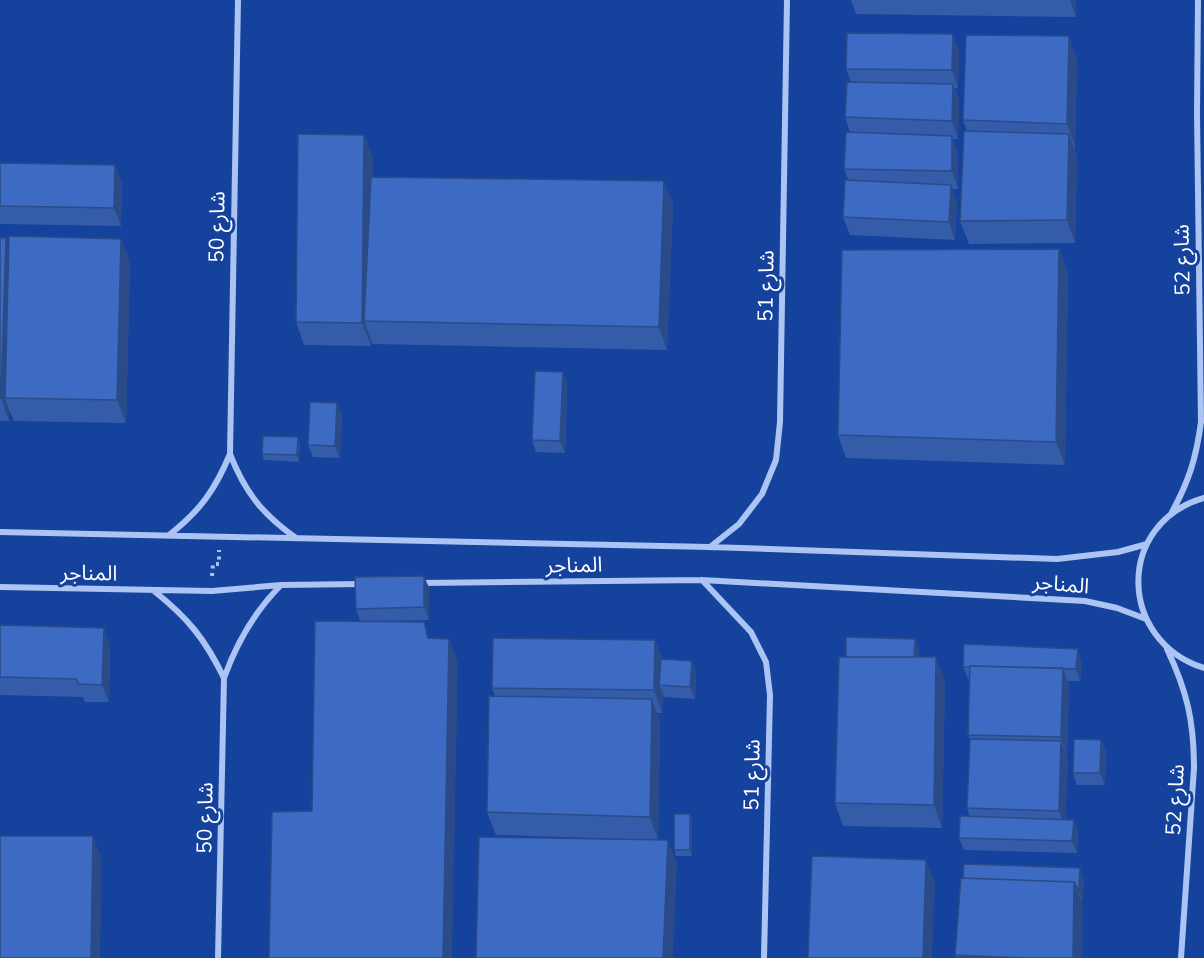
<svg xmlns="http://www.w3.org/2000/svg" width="1204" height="958" font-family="'Nunito Sans','Noto Sans Arabic',sans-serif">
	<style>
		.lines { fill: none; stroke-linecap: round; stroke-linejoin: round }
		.path { stroke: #abc4f3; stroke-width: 4; stroke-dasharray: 3 4.5; stroke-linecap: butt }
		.minor { stroke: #abc4f3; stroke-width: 6 }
		.wall { fill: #345ca8 }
		.shaded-wall { fill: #2b4b88 }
		.building { fill: #3d6bc3; stroke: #2b4b88; stroke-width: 1.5 }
		.labels { text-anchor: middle; stroke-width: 6; stroke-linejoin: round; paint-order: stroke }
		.street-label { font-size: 21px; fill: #fff; stroke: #15429d }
	</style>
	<rect width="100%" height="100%" fill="#15429d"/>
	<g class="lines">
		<path class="path" d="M 212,576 L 213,564 L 219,564 L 219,550"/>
		<path class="minor" d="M 230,454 C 245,492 262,514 296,538
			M 1204,498 C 1116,523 1117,640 1204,668
			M 1171,514 C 1189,481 1196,459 1201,422 L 1197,113 L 1198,0
			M 0,532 L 710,547 L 1057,559 L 1118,552 L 1147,544
			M 169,535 C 200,511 215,490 230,454 L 238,0
			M 710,547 L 739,524 L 762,494 L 776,460 L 780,422 L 787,0
			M 702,580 L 751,632 L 766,662 L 770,695 L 764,958
			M 420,583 L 702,580 L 1085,601 L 1117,608 L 1146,619
			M 0,587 L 212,591 L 281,585 L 362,584
			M 154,591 C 188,618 205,639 224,678
			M 1167,649 C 1187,691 1194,721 1194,768 L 1181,958
			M 218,958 L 224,678 C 237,642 254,612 281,585"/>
	</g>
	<path class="wall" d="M 851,0 L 1076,0 L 1076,17 L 856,14 Z
		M 959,51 L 958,88 L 955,88 L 959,101 L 958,139 L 953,139 L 958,154 L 958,189 L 952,189 L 957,203 L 955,240 L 850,235 L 843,217 L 848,180 L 844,169 L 850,132 L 845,117 L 851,82 L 846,69 Z
		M 1077,59 L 1075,147 L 1074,147 L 1077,157 L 1075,243 L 969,244 L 960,221 L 967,131 L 963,120 Z
		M 364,135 L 373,158 L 372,177 L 664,181 L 673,204 L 667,350 L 372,344 L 371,340 L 371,346 L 304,345 L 296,322 Z
		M 0,163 L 122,183 L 121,226 L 0,224 Z
		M 0,238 L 6,238 L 8,246 L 121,239 L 130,262 L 126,423 L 14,421 L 9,410 L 9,421 L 0,421 Z
		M 1059,249 L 1068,272 L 1065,465 L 846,458 L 838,435 Z
		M 563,372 L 567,385 L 565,453 L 536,452 L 532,440 Z
		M 342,415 L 340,458 L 313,457 L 308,445 Z
		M 300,443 L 299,462 L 264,460 L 262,454 Z
		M 424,576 L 429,588 L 429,620 L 360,621 L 356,609 Z
		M 0,625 L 110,645 L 109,702 L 85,702 L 83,697 L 0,695 Z
		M 915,639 L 919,651 L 919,657 L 945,680 L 942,828 L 843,826 L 835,803 Z
		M 655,640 L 662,659 L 692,661 L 696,673 L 695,699 L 664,697 L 663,694 L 662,713 L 657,713 L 660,722 L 658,840 L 496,835 L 487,812 L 495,696 L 492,688 Z
		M 1082,661 L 1080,681 L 1068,681 L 1069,686 L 1067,755 L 1066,755 L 1068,759 L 1065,820 L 1078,832 L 1077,853 L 964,850 L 959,838 L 970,817 L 967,808 L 970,740 L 968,735 L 969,679 L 968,679 L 963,667 Z
		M 1101,740 L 1106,752 L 1105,785 L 1077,785 L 1073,773 Z
		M 690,814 L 692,820 L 692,856 L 676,856 L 674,850 Z
		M 1084,880 L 1082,903 L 1082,958 L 956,958 L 955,955 Z"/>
	<path class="shaded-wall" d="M 1070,0 L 1076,0 L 1076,17 Z
		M 953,34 L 959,51 L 958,88 L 952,70 Z
		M 1069,36 L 1077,59 L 1075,147 L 1067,124 Z
		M 953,84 L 959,101 L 958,139 L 952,121 Z
		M 1069,134 L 1077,157 L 1075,243 L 1067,220 Z
		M 364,135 L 373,158 L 371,321 L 364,321 L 371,340 L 371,346 L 362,323 Z
		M 952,136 L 958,154 L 958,189 L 952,171 Z
		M 115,165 L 122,183 L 121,226 L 114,208 Z
		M 664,181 L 673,204 L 667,350 L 659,327 Z
		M 951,185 L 957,203 L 955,240 L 949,222 Z
		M 6,238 L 14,261 L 5,398 L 9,410 L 9,421 L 1,398 Z
		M 121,239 L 130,262 L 126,423 L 117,400 Z
		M 1059,249 L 1068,272 L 1065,465 L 1056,442 Z
		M 563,372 L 567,385 L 565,453 L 560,441 Z
		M 337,403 L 342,415 L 340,458 L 335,446 Z
		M 298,437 L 300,443 L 299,462 L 297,455 Z
		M 424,576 L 429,588 L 429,620 L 424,607 Z
		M 104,628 L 110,645 L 109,702 L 102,685 Z
		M 449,639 L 458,662 L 452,958 L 443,958 Z
		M 915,639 L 919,651 L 918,678 L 914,666 Z
		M 655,640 L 663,662 L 659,685 L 663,694 L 662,713 L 654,690 Z
		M 1078,649 L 1082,661 L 1080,681 L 1076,669 Z
		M 936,657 L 945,680 L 942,828 L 934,805 Z
		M 692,661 L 696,673 L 695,699 L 690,687 Z
		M 1063,668 L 1069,686 L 1067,755 L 1061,737 Z
		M 652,699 L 660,722 L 658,840 L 650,817 Z
		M 1101,740 L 1106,752 L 1105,785 L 1100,773 Z
		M 1061,741 L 1068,759 L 1065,829 L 1059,811 Z
		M 690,814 L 692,820 L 692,856 L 690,850 Z
		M 1074,820 L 1078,832 L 1077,853 L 1072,841 Z
		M 93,836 L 102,859 L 100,958 L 91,958 Z
		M 668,840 L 677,863 L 673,958 L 663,958 Z
		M 926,860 L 935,883 L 932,958 L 923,958 Z
		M 1080,868 L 1084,880 L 1083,903 L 1079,891 Z
		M 1074,882 L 1083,905 L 1082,958 L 1073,958 Z"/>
	<path class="building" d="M 847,33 L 953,34 L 952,70 L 846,69 Z
		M 966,35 L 1069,36 L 1067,124 L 963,120 Z
		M 847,82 L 953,84 L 952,121 L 845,117 Z
		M 964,131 L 1069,134 L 1067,220 L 960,221 Z
		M 846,132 L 952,136 L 952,171 L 844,169 Z
		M 298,134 L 364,135 L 362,323 L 296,322 Z
		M 0,163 L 115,165 L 114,208 L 0,206 Z
		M 371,177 L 664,181 L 659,327 L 364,321 Z
		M 845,180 L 951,185 L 949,222 L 843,217 Z
		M 9,236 L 121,239 L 117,400 L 5,398 Z
		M 0,238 L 6,238 L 1,398 L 0,398 Z
		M 1059,249 L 1056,442 L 838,435 L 842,250 Z
		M 535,371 L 563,372 L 560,441 L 532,440 Z
		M 310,402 L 337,403 L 335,446 L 308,445 Z
		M 263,436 L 298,437 L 297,455 L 262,454 Z
		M 424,576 L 424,607 L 356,609 L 355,577 Z
		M 315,621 L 424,622 L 428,638 L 449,639 L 443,958 L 269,958 L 272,812 L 312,811 Z
		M 0,625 L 104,628 L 102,685 L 79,684 L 76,679 L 0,677 Z
		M 846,637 L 915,639 L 914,657 L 846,657 Z
		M 493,638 L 655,640 L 654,690 L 492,688 Z
		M 964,644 L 1078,649 L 1076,669 L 970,666 L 970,667 L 963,667 Z
		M 839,657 L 936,657 L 934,805 L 835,803 Z
		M 661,659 L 692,661 L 690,687 L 659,685 Z
		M 970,666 L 1063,668 L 1061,737 L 968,735 Z
		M 489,696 L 652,699 L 650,817 L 487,812 Z
		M 970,739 L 1061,741 L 1059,811 L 967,808 Z
		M 1074,739 L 1101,740 L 1100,773 L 1073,773 Z
		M 674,814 L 690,814 L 690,850 L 674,850 Z
		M 960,816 L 1074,820 L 1072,841 L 959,838 Z
		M 0,836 L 93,836 L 91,958 L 0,958 Z
		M 479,837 L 668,840 L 663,958 L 476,958 Z
		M 812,856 L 926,860 L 923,958 L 808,958 Z
		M 964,864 L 1080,868 L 1079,891 L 1074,882 L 963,878 Z
		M 961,878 L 1074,882 L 1073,958 L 1024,958 L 955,955 Z
		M 956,957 L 1007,958 L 956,958 Z"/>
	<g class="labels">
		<g class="street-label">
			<text transform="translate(217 227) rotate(-89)" y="7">شارع 50</text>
			<text transform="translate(1182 260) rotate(-91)" y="7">شارع 52</text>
			<text transform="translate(766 286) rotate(-89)" y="7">شارع 51</text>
			<text transform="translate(574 565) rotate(-1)" y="7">المناجر</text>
			<text transform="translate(89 573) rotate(1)" y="7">المناجر</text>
			<text transform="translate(1061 584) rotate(5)" y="7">المناجر</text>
			<text transform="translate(752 775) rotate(-89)" y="7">شارع 51</text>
			<text transform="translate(1175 800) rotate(-87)" y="7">شارع 52</text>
			<text transform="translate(205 818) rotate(-89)" y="7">شارع 50</text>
		</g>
	</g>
</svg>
